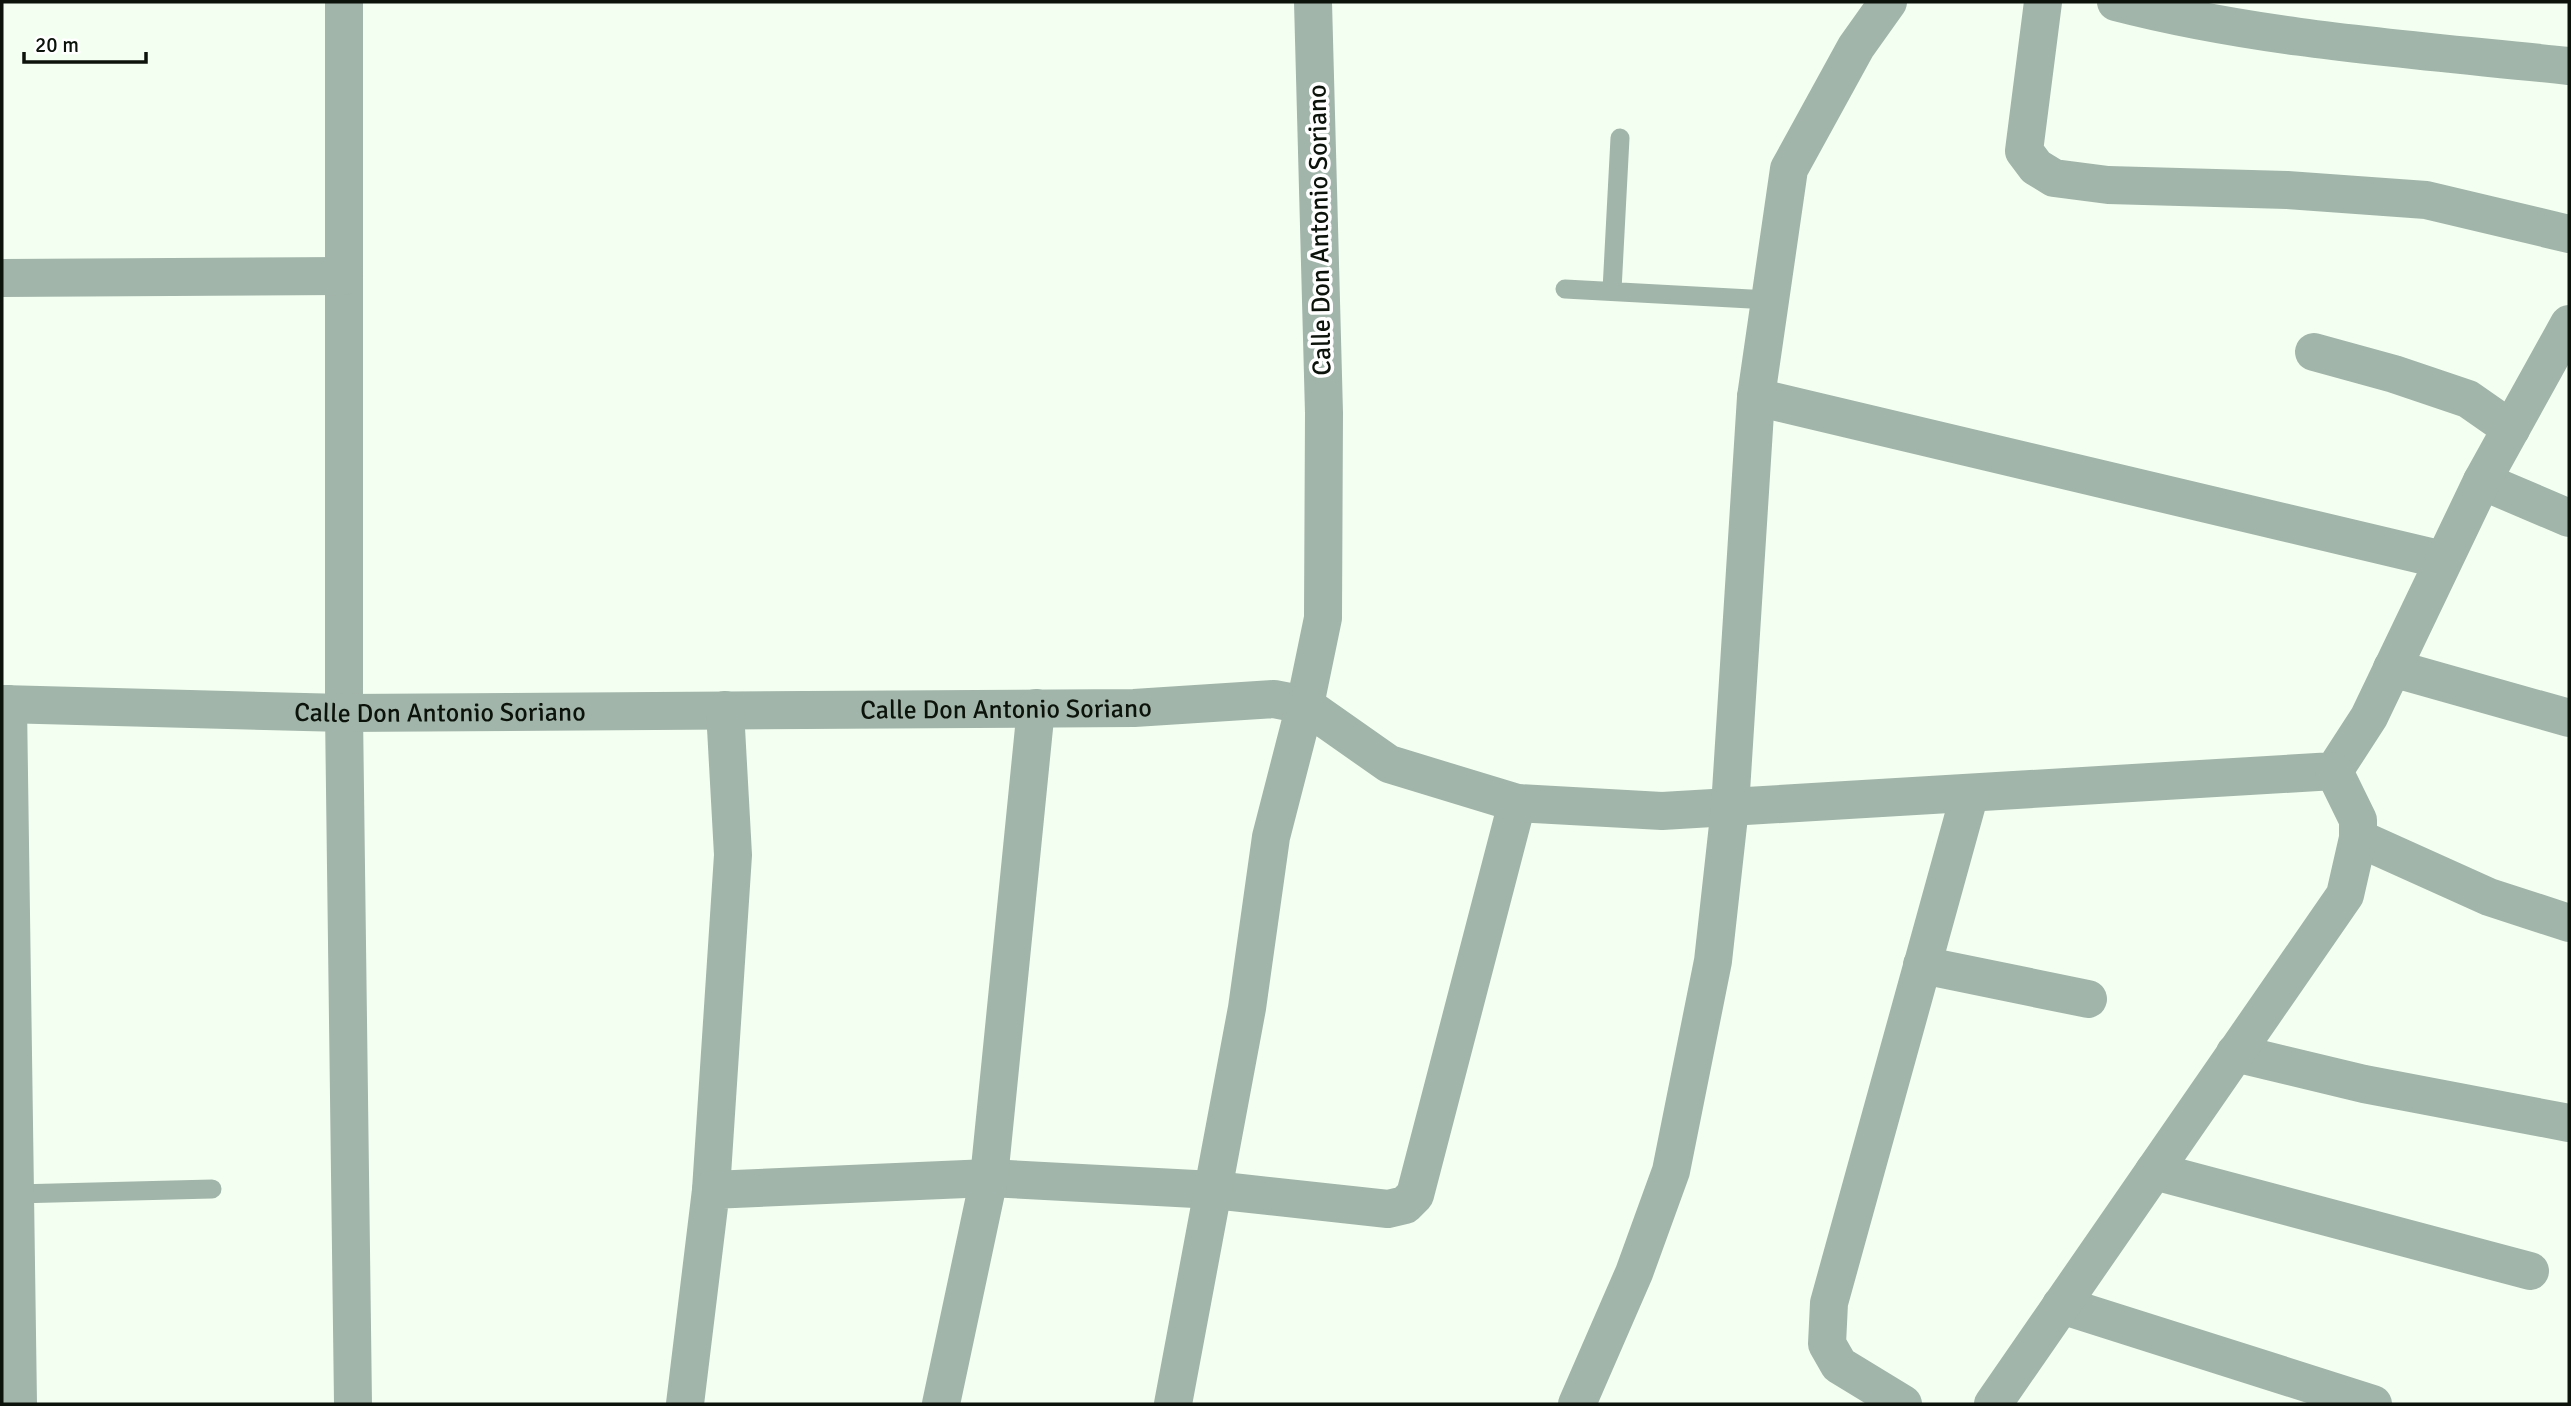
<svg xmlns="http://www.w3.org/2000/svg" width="2571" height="1406" font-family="Signika,sans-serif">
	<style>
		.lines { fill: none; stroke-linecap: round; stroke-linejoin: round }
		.lane { stroke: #a2b5aa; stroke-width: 19 }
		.street { stroke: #a2b5aa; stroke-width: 38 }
		.labels { text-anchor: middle; stroke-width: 7; stroke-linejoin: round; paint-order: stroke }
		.street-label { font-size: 26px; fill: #0c130b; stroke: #fff }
	</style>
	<rect width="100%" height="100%" fill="#f3fff1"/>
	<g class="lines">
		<path class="lane" d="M 1565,289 L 1769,300
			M 1612,290 L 1620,138
			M 15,1194 L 212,1189"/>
		<g class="street">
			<path d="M 344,2 L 344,713 L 353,1404"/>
			<path d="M 2043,2 L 2024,151 L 2036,167 L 2054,178 L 2108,185 L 2287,190 L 2426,200 L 2569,234"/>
			<path d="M 2116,2 C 2263,40 2419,50 2569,66"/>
			<path d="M 2,278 L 344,276"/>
			<path d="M 2314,352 L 2394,374 L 2468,399 L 2511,429"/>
			<path d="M 1756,397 L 2443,560"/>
			<path d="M 2482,481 L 2569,518"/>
			<path d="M 2392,668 L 2569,718"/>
			<path id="s1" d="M 2,704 L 344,713 L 1134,708 L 1274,699 L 1305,705 L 1323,618 L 1324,413 L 1313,2"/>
			<path d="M 8,704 L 18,1404"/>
			<path d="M 2358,838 L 2489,897 L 2569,923"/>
			<path d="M 1922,965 L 2088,999"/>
			<path d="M 2235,1053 L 2364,1084 L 2569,1123"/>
			<path d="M 2154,1171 L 2530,1271"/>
			<path d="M 711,1190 L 733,855 L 725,710"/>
			<path d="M 2061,1305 L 2373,1404"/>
			<path d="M 685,1404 L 711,1190 L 989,1178 L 1214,1190 L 1388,1209 L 1405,1205 L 1415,1195 L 1517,803"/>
			<path d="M 941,1404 L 989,1178 L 1036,708"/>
			<path d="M 1173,1404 L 1247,1008 L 1271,837 L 1305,705 L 1389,764 L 1517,803 L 1662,811 L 2334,771 L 2369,717 L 2482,481 L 2569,324"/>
			<path d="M 1577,1404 L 1634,1273 L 1671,1171 L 1713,961 L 1730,807 L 1756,397 L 1789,169 L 1856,47 L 1888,2"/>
			<path d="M 1903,1404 L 1839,1365 L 1827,1344 L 1829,1303 L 1970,793"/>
			<path d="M 1993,1404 L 2345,895 L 2358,838 L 2358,820 L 2334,771"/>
		</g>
	</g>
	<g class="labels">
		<g class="street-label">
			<text transform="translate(1319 230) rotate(-91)" y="9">Calle Don Antonio Soriano</text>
			<text dy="9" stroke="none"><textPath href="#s1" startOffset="1004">Calle Don Antonio Soriano</textPath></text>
			<text dy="9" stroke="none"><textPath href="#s1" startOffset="438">Calle Don Antonio Soriano</textPath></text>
		</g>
	</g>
	<rect width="2571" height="1406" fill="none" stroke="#0c130b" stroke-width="7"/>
	<path d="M24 52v10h122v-10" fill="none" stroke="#0c130b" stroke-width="3.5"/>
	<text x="35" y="52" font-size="21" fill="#0c130b" stroke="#ffffff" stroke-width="5" paint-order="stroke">20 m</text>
</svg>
